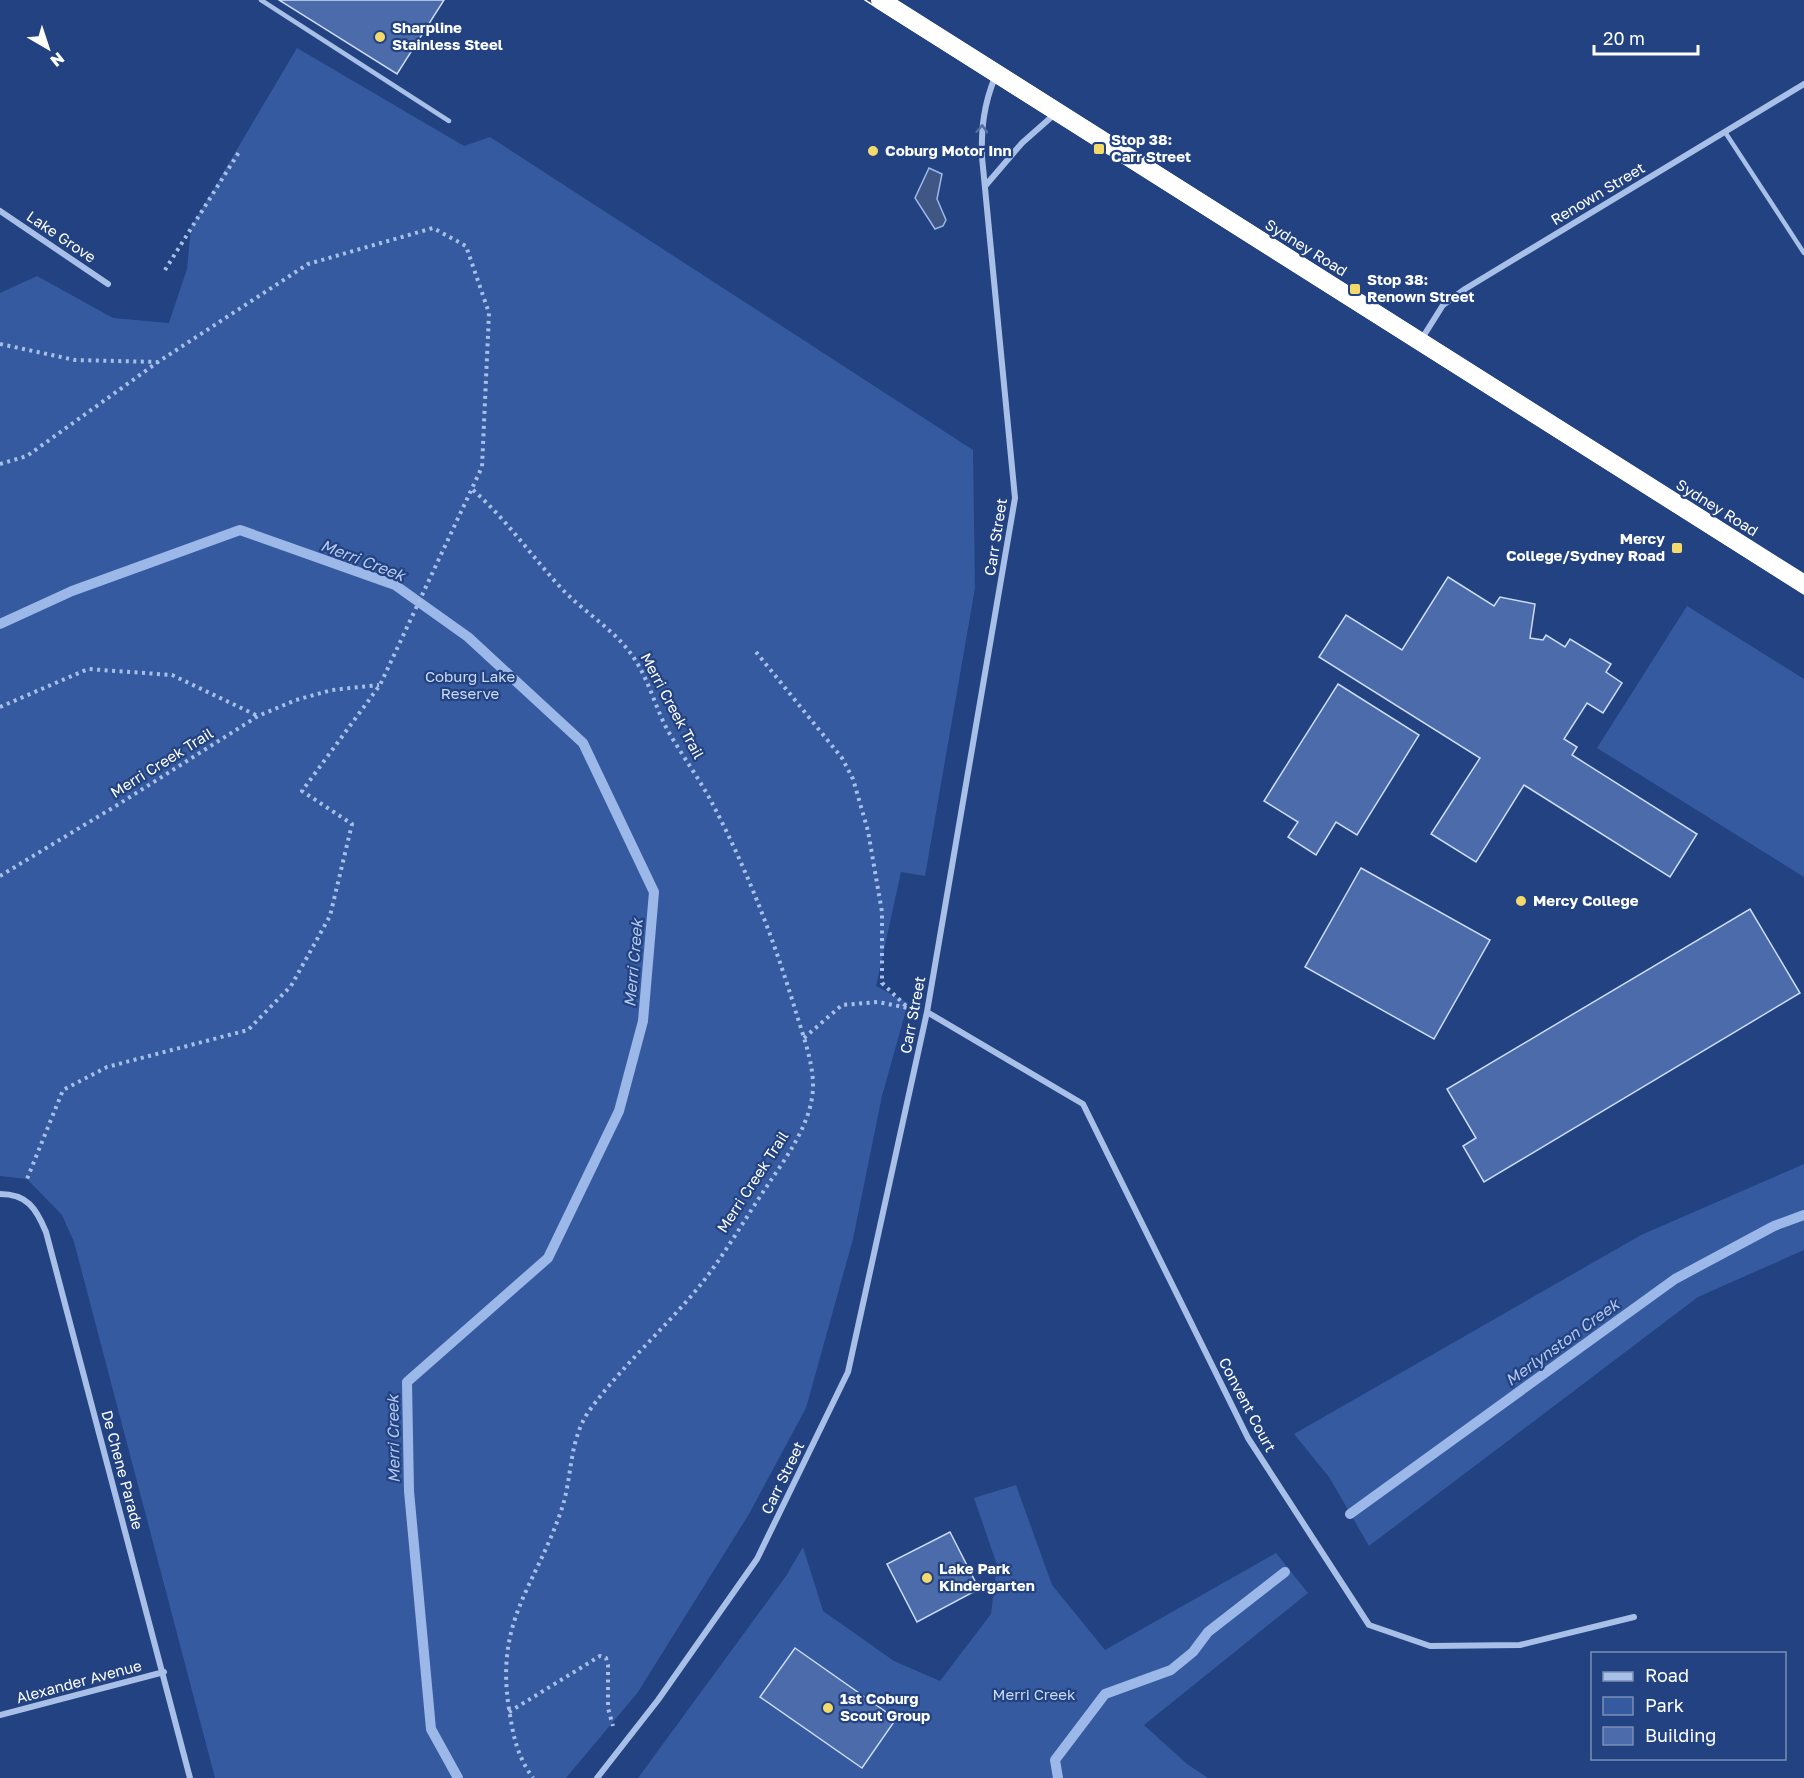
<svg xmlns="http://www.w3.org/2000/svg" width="1804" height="1778" font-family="'Golos Text',sans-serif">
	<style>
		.green { fill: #365a9f }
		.water { fill: #405786; stroke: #9cb8e9; stroke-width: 1.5 }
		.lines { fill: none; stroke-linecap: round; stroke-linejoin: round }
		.stream { stroke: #9cb8e9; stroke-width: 10 }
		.building { fill: #4b6bab; stroke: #ccdbf6; stroke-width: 1.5 }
		.path { stroke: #a8bfe8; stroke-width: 4; stroke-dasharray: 3 4.5; stroke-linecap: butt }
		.lane { stroke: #a8bfe8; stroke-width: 4.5 }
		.street { stroke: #a8bfe8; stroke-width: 6 }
		.highway { stroke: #fff; stroke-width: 18 }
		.tram { stroke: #fff; stroke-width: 1.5 }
		.oneway { stroke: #516ea5 }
		.poi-dot { fill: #f4da6a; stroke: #224281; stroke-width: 2 }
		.labels { text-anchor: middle; stroke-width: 4.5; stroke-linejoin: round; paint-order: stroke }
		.poi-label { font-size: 15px; font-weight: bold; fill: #fff; stroke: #224281; text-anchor: start }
		.street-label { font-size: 15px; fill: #fff; stroke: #224281 }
		.park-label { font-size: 15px; fill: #ccdbf6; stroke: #224281 }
		.water-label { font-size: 16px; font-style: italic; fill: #b4c9ef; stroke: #224281 }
	</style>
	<rect width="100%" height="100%" fill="#224281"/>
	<path class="green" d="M 297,48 L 464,146 L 490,137 L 973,450 L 975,588 L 925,876 L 901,872 L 876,986 L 908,1003 L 882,1096 L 853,1239 L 806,1408 L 749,1514 L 638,1692 L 566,1778 L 215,1778 L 74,1242 L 62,1215 L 27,1179 L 0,1176 L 0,293 L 37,276 L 113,318 L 169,323 L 187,269 L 191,227 Z
		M 1687,606 L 1804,679 L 1804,877 L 1597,748 Z
		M 1804,1164 L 1804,1250 L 1698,1297 L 1369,1546 L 1329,1477 L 1294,1434 L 1641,1235 Z
		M 1016,1485 L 1052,1585 L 1105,1650 L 1276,1553 L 1308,1593 L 1144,1725 L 1187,1764 L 1208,1778 L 638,1778 L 786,1576 L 803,1547 L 823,1611 L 894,1661 L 940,1681 L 991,1614 L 997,1565 L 974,1498 Z"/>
	<path class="water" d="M 929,168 L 942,174 L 937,199 L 946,220 L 943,226 L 935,229 L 915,198 Z"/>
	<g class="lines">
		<path class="stream" d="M 0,624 L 72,591 L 240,530 L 395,585 L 468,637 L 583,743 L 654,892 L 643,1021 L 619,1111 L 548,1258 L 407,1382 L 409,1491 L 431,1729 L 458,1778
			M 1350,1514 L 1675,1279 L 1774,1226 L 1804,1215
			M 1058,1778 L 1055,1760 L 1105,1694 L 1171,1670 L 1193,1652 L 1208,1632 L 1285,1572"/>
	</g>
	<path class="building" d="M 279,0 L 444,0 L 397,74 Z
		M 1448,577 L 1494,606 L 1500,597 L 1535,604 L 1530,638 L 1543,640 L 1546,635 L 1565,647 L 1570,639 L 1611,664 L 1606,672 L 1622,683 L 1603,713 L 1587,703 L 1564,739 L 1577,747 L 1572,755 L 1697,834 L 1670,877 L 1524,785 L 1476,862 L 1431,834 L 1480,758 L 1319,657 L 1346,615 L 1402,650 Z
		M 1338,684 L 1419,735 L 1357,835 L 1336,822 L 1316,855 L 1288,837 L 1298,822 L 1264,801 Z
		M 1361,868 L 1490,940 L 1434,1039 L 1305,967 Z
		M 1750,909 L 1800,993 L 1484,1182 L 1463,1146 L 1476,1138 L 1447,1089 Z
		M 950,1532 L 979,1589 L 917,1622 L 887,1564 Z
		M 795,1648 L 896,1719 L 862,1768 L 760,1697 Z"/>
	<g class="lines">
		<path class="path" d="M 165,270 L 239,152
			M 0,344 L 75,360 L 157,362
			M 0,464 L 27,456 L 158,362 L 308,264 L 433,228 L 466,246 L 489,313 L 482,467 L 380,685 L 302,791 L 352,824 L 330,916 L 291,986 L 248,1030 L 107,1067 L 63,1090 L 27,1179
			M 473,490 C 507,520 532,557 563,590 C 587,615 619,632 637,663 C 650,684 656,709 668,731 C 682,755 698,777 711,801 C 746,867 773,937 795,1009 C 802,1033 814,1063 813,1089 C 811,1123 788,1155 769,1183 C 746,1217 724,1256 698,1288 C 663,1330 621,1367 589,1411 C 568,1442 573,1477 561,1511 C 535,1587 495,1620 509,1709 C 513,1735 517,1756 533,1778
			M 756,652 L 842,758 L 853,779 L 868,831 L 882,912 L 882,983 L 906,1006
			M 0,707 L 88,669 L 172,675 L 258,716
			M 0,876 L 119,804 L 258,716 L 296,700 L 332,690 L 379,685
			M 804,1038 L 842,1005 L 878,1002 L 908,1008
			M 509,1712 L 600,1656 L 606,1658 L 608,1665 L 608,1708 L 613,1726"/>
		<path class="lane" d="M 261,0 L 449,121
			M 1725,132 L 1804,253"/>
		<path class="street" d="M 986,185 L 1022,143 L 1056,113
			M 0,211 L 108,284
			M 1421,340 L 1443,305 L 1465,289 L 1804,84
			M 927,1012 L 1083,1104 L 1248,1438 L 1369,1625 L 1430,1646 L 1520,1645 L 1634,1617
			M 0,1194 C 27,1194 36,1208 46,1232 L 190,1778
			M 0,1715 L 164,1672
			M 597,1778 L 658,1700 L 757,1559 L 848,1372 L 927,1012 L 1015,498 L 982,157 C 981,128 984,104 995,77"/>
		<path class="highway" d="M 880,0 L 1804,584"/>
		<path class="tram" d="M 865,0 L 1804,594
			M 896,0 L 1804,575"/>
	</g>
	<defs><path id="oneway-chevron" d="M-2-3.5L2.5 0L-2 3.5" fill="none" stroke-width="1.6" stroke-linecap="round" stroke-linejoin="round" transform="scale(1.5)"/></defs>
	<use class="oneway" href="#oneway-chevron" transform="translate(982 129) rotate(-87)"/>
	<g class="poi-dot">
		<circle cx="380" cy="37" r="6"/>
		<rect x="1093" y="143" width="12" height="12" rx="3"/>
		<circle cx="873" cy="151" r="6"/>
		<rect x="1349" y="283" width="12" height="12" rx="3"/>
		<rect x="1671" y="542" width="12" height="12" rx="3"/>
		<circle cx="1521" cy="901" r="6"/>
		<circle cx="927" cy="1578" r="6"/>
		<circle cx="828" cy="1708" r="6"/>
	</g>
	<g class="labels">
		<g class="poi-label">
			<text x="392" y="33">Sharpline<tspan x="392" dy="17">Stainless Steel</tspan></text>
			<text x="1111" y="145">Stop 38:<tspan x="1111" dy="17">Carr Street</tspan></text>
			<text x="885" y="156">Coburg Motor Inn</text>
			<text x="1367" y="285">Stop 38:<tspan x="1367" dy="17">Renown Street</tspan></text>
			<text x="1665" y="544" text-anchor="end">Mercy<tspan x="1665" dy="17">College/Sydney Road</tspan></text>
			<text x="1533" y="906">Mercy College</text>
			<text x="939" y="1574">Lake Park<tspan x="939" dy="17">Kindergarten</tspan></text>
			<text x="840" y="1704">1st Coburg<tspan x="840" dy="17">Scout Group</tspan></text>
		</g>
		<g class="street-label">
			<text transform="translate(1598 194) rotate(-31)" y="5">Renown Street</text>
			<text transform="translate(61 237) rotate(34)" y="5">Lake Grove</text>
			<text transform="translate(1306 248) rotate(32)" y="5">Sydney Road</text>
			<text transform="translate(1717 508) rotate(32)" y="5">Sydney Road</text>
			<text transform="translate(996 537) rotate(-81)" y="5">Carr Street</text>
			<text transform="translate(672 706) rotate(62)" y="5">Merri Creek Trail</text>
			<text transform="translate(162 763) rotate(-32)" y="5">Merri Creek Trail</text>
			<text transform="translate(913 1015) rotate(-79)" y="5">Carr Street</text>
			<text transform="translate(753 1182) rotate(-57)" y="5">Merri Creek Trail</text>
			<text transform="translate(1247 1405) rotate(62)" y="5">Convent Court</text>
			<text transform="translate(122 1470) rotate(75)" y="5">De Chene Parade</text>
			<text transform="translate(783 1478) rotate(-64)" y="5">Carr Street</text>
			<text transform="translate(79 1682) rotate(-15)" y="5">Alexander Avenue</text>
		</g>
		<g class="park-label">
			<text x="470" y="682">Coburg Lake<tspan x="470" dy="17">Reserve</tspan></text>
			<text x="1034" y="1700">Merri Creek</text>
		</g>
		<g class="water-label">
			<text transform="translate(363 560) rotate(21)" y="6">Merri Creek</text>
			<text transform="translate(633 963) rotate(-85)" y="6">Merri Creek</text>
			<text transform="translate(1562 1342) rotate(-36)" y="6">Merlynston Creek</text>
			<text transform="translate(393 1439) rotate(-91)" y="6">Merri Creek</text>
		</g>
	</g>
	<rect x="1591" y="1652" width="195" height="108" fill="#224281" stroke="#7a8eb3" stroke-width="1.5"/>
	<rect x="1603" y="1672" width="30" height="9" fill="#a8bfe8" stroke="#7a8eb3" stroke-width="1.5"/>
	<text x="1645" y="1682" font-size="18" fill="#ffffff">Road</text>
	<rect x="1603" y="1697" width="30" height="18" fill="#365a9f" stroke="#7a8eb3" stroke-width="1.5"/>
	<text x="1645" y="1712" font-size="18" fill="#ffffff">Park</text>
	<rect x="1603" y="1727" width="30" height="18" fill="#4b6bab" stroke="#7a8eb3" stroke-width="1.5"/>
	<text x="1645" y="1742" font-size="18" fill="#ffffff">Building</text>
	<g transform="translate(48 48) rotate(141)" stroke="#224281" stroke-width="4.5" paint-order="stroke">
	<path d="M0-4.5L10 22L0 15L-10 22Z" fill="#ffffff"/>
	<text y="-9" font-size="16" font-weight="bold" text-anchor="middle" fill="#ffffff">N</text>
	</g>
	<path d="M1594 45v9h104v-9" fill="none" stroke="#ffffff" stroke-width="3"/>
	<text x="1603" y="45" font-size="18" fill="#ffffff" stroke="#224281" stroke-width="4.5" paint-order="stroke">20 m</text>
</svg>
